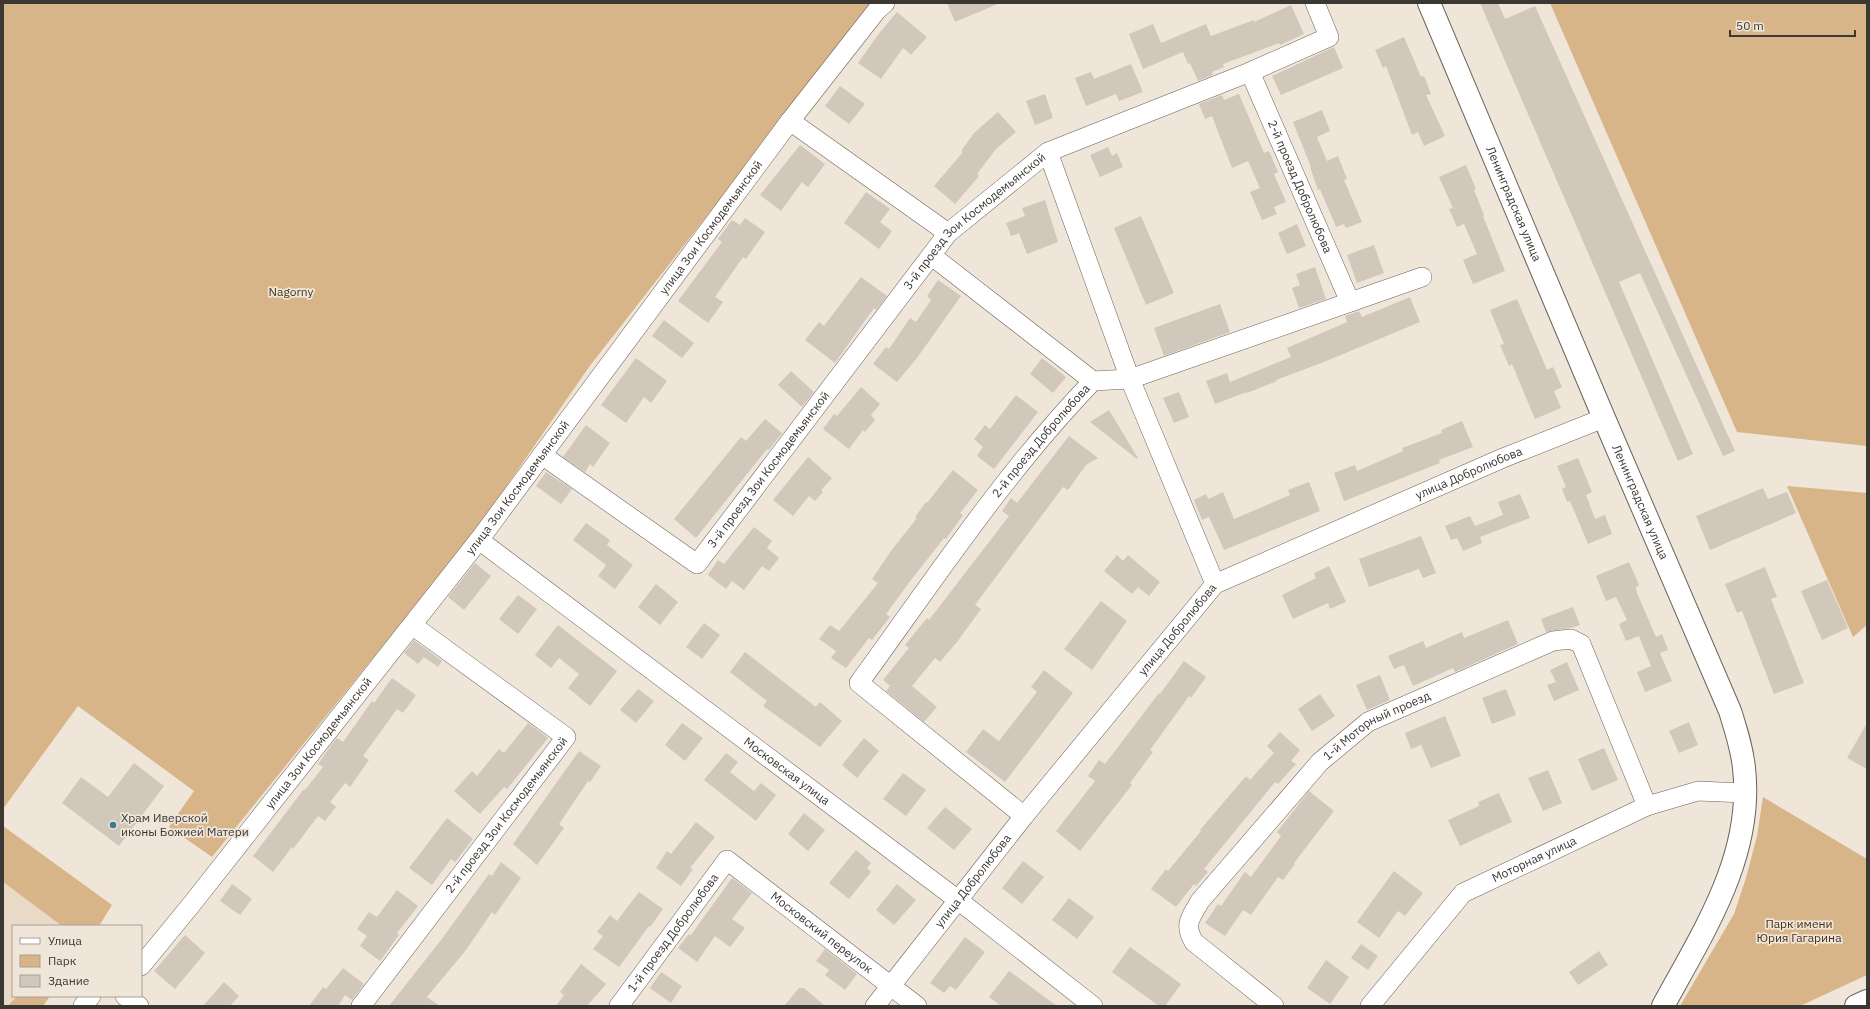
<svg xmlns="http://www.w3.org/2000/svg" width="1870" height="1009" font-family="'IBM Plex Sans',sans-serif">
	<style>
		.built { fill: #e9dac8 }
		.green { fill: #d8b589 }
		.building { fill: #d1c7bb }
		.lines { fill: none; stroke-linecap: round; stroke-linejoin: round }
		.street-casing { stroke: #6b6258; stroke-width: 20 }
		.secondary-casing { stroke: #6b6258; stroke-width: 24 }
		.primary-casing { stroke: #6b6258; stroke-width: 24 }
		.street { stroke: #fff; stroke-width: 19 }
		.secondary { stroke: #fff; stroke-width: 22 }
		.primary { stroke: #fff; stroke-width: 22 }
		.poi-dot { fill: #3a798e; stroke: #efe5d9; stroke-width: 1.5 }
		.labels { text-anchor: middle; stroke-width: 3.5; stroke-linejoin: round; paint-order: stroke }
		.street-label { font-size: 12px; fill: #3b3733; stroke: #efe5d9 }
		.park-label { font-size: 12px; fill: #443016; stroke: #efe5d9 }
		.poi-label { font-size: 12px; fill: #3b3733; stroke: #efe5d9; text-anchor: start }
	</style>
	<rect width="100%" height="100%" fill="#efe5d9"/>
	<path class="built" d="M 3,882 L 62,926 L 13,926 L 13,996 L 50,996 L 43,1006 L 3,1006 Z"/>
	<path class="green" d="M 3,3 L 873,3 L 589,367 L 474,533 L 212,857 L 169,827 L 194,791 L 78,706 L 3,809 Z
		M 1550,3 L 1867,3 L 1867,446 L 1737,432 Z
		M 1787,486 L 1867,493 L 1867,625 L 1853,637 Z
		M 1763,797 L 1867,859 L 1867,975 L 1800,1006 L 1680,1006 L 1734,914 L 1746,878 L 1757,836 Z
		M 3,826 L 112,905 L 99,926 L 62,926 L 3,882 Z
		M 17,996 L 50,996 L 43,1006 L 8,1006 Z"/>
	<path class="building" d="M 947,3 L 1000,3 L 955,22 Z
		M 1480,3 L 1498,3 L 1505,19 L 1535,6 L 1735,451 L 1723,456 L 1640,273 L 1619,282 L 1693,454 L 1678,461 Z
		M 1291,5 L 1304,34 L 1280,45 L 1279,43 L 1223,64 L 1224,67 L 1212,72 L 1213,75 L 1198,81 L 1190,63 L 1188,64 L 1183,52 L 1143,69 L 1129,34 L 1153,24 L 1161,43 L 1206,24 L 1211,36 L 1254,20 L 1254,22 Z
		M 897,12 L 927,37 L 911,55 L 903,48 L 881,79 L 858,63 L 877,36 Z
		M 1404,37 L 1421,77 L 1424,76 L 1431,94 L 1426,95 L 1445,136 L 1424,146 L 1418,132 L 1412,135 L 1386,66 L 1383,68 L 1375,50 Z
		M 1334,47 L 1343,68 L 1281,95 L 1272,76 Z
		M 1131,64 L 1143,92 L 1119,101 L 1116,94 L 1086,106 L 1075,78 L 1091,72 L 1094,79 Z
		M 840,86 L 865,104 L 849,124 L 825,106 Z
		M 1045,94 L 1053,118 L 1035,125 L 1026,101 Z
		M 1239,94 L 1264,153 L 1269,151 L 1278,172 L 1274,174 L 1286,202 L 1274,207 L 1277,214 L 1262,220 L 1250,192 L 1260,188 L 1248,161 L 1232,168 L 1212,116 L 1205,119 L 1199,104 L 1222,95 L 1224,100 Z
		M 1322,110 L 1330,131 L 1317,137 L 1327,161 L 1338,156 L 1347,179 L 1344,180 L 1362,222 L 1346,228 L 1344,224 L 1336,227 L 1320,189 L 1318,190 L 1310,167 L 1311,167 L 1293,122 Z
		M 998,112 L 1016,132 L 996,149 L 977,174 L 979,176 L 955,204 L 934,186 L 963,152 L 961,151 L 974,133 Z
		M 800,145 L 825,164 L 808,187 L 802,182 L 781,211 L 760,195 Z
		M 1108,147 L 1112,156 L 1117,153 L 1123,167 L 1100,177 L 1090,155 Z
		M 1466,165 L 1476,189 L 1474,190 L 1484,215 L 1483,216 L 1505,271 L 1473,284 L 1463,260 L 1477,254 L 1464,224 L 1457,227 L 1449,209 L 1453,208 L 1439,177 Z
		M 866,192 L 890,209 L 880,222 L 892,231 L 879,249 L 844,223 Z
		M 1045,200 L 1058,242 L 1027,254 L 1019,233 L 1011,236 L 1006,223 L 1025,216 L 1022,208 Z
		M 1141,216 L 1174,293 L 1146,305 L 1114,228 Z
		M 745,218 L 765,232 L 746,259 L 743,257 L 715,297 L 723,302 L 708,323 L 678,301 L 722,242 L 718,239 L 732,220 L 740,225 Z
		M 1297,224 L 1306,246 L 1287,254 L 1278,233 Z
		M 1374,245 L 1384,273 L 1357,283 L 1347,255 Z
		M 1315,267 L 1326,299 L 1299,308 L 1292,288 L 1300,285 L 1296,274 Z
		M 861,277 L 887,296 L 876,310 L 874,308 L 835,363 L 805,340 L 819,322 L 824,326 Z
		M 938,280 L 961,296 L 917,358 L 897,382 L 873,364 L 886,347 L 889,349 L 910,318 L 916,322 L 931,300 L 927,296 Z
		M 1410,297 L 1420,322 L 1324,362 L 1276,380 L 1277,381 L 1247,393 L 1247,392 L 1215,404 L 1206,381 L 1227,373 L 1230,382 L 1291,357 L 1287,348 L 1347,322 L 1345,316 L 1359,311 L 1362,317 Z
		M 1517,299 L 1547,370 L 1553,367 L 1562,387 L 1554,391 L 1561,408 L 1535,419 L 1512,364 L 1509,366 L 1500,345 L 1504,344 L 1490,310 Z
		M 1220,304 L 1230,332 L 1164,356 L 1154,328 Z
		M 664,320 L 694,343 L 682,358 L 652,336 Z
		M 636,358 L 667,381 L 651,403 L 644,397 L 626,423 L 601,405 Z
		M 1042,358 L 1066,377 L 1053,393 L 1030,374 Z
		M 791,371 L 814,392 L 802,407 L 778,385 Z
		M 861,387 L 880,404 L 871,415 L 875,420 L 865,432 L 863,430 L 849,449 L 823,429 L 834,414 L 837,416 Z
		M 1179,392 L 1189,417 L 1174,423 L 1163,398 Z
		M 1016,395 L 1038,412 L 994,469 L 977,456 L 983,447 L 974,439 L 985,425 L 990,429 Z
		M 1109,410 L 1138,458 L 1137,459 L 1090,422 Z
		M 765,419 L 782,433 L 769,450 L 767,449 L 696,538 L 674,519 L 741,437 L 746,441 Z
		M 1462,421 L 1473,447 L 1439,460 L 1440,463 L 1344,501 L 1334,473 L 1355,465 L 1357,471 L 1403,451 L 1402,448 L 1442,433 L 1441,430 Z
		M 586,425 L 610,443 L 593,467 L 590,464 L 585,472 L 563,457 Z
		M 1069,436 L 1098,458 L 1086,465 L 1068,490 L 1063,487 L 975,605 L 981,609 L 957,642 L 940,662 L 935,658 L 912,686 L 937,707 L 924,722 L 886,691 L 890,686 L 883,680 L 909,648 L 905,645 L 927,618 L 929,620 L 1009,516 L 1002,511 L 1011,498 L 1017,503 Z
		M 808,457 L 832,478 L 821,490 L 823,492 L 815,501 L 809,496 L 793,516 L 773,500 Z
		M 1578,458 L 1592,492 L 1586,495 L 1595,519 L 1605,515 L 1612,534 L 1588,544 L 1570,501 L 1567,502 L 1562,489 L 1566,487 L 1557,466 Z
		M 953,470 L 978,490 L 960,513 L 963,515 L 946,539 L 944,538 L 911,580 L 886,614 L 890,617 L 872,640 L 869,638 L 846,668 L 831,658 L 836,651 L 819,639 L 830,625 L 839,631 L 878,583 L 872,579 L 891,551 L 917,518 L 915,517 L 926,502 L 927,503 Z
		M 546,472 L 572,489 L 561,504 L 536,486 Z
		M 1309,482 L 1320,511 L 1224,550 L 1209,517 L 1202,520 L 1194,500 L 1206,494 L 1208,499 L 1223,492 L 1234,519 L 1290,495 L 1288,490 Z
		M 1763,488 L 1768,499 L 1787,492 L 1796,513 L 1710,550 L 1696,516 Z
		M 1520,494 L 1530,518 L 1480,537 L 1482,543 L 1463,551 L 1457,538 L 1451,540 L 1445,526 L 1470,516 L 1475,526 L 1503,515 L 1498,502 Z
		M 586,523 L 610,540 L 607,545 L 633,565 L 615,589 L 598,576 L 606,565 L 573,540 Z
		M 754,527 L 772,541 L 767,548 L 779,558 L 769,571 L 762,566 L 744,590 L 732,581 L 726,589 L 708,575 L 718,560 L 724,564 Z
		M 1421,536 L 1436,573 L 1423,578 L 1419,569 L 1369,587 L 1359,559 Z
		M 1117,555 L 1123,561 L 1128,555 L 1160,582 L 1149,596 L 1138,587 L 1132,594 L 1104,571 Z
		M 1629,562 L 1639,585 L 1636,587 L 1637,593 L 1656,637 L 1662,634 L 1668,650 L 1660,653 L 1672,681 L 1645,692 L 1637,672 L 1651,666 L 1639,636 L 1626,641 L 1619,624 L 1627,620 L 1616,597 L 1606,601 L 1596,576 Z
		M 475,563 L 491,576 L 464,610 L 448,597 Z
		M 1329,566 L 1346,602 L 1330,609 L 1328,603 L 1293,619 L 1282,595 L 1316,578 L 1314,573 Z
		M 1765,567 L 1777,597 L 1771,599 L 1804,683 L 1774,694 L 1742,611 L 1737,613 L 1725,584 Z
		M 1827,580 L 1848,628 L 1822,640 L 1801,591 Z
		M 656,584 L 678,602 L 660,625 L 638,607 Z
		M 518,595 L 537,609 L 518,634 L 499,619 Z
		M 1101,601 L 1127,621 L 1092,670 L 1064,649 Z
		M 1573,607 L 1580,625 L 1571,628 L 1546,632 L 1541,619 Z
		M 1508,620 L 1518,644 L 1455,672 L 1453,668 L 1413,686 L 1404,665 L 1394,669 L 1388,656 L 1423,641 L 1426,648 L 1462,632 L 1464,638 Z
		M 704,623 L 720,635 L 702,659 L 686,647 Z
		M 558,625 L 617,671 L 590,706 L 568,688 L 579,674 L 559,658 L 551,668 L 535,655 Z
		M 414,640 L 442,661 L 438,667 L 424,657 L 418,664 L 404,653 Z
		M 745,652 L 816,707 L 820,702 L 842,721 L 820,747 L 763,706 L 767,701 L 730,672 Z
		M 1184,661 L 1206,677 L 1191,698 L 1189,696 L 1150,750 L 1153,752 L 1130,783 L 1132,785 L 1080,851 L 1056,831 L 1095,781 L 1088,776 L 1099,760 L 1105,764 L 1159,693 L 1160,694 Z
		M 1567,662 L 1579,690 L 1554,701 L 1547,685 L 1556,682 L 1550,670 Z
		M 1044,670 L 1073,693 L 1005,782 L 966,752 L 983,729 L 999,741 L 1037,692 L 1031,687 Z
		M 1380,675 L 1390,700 L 1367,710 L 1356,685 Z
		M 392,678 L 416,695 L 403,713 L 397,709 L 363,756 L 369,760 L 350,787 L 345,783 L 330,802 L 336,807 L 325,821 L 318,816 L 293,849 L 292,847 L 273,872 L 253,856 L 304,789 L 305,790 L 323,767 L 318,764 L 332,744 L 337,738 L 343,742 L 372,701 L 374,703 Z
		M 638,689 L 654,701 L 636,723 L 620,710 Z
		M 1506,689 L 1516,715 L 1492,724 L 1482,698 Z
		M 1320,694 L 1335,716 L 1312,731 L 1298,709 Z
		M 1445,716 L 1461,756 L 1431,768 L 1421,745 L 1411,749 L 1405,733 Z
		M 1689,722 L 1698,745 L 1679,753 L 1669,731 Z
		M 528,723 L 548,738 L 507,789 L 504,787 L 480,814 L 454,791 L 472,771 L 477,776 L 499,749 L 504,753 Z
		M 682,723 L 703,738 L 685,761 L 665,745 Z
		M 1867,723 L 1867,769 L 1847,758 Z
		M 1280,732 L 1300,750 L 1291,761 L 1296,764 L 1278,784 L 1275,782 L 1204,869 L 1208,872 L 1196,886 L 1194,884 L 1176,907 L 1151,889 L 1166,869 L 1168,871 L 1201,831 L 1200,830 L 1246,776 L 1250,780 L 1274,753 L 1267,746 Z
		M 864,738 L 879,751 L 857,778 L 842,765 Z
		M 1604,748 L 1618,780 L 1592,791 L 1578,759 Z
		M 579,751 L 601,766 L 590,782 L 588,781 L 559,824 L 564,828 L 537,865 L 513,844 Z
		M 726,753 L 738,762 L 730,772 L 754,791 L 761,783 L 776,795 L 756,821 L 704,780 Z
		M 134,763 L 164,786 L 119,846 L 62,803 L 81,777 L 108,797 Z
		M 1548,770 L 1562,803 L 1543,811 L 1528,778 Z
		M 903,773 L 926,790 L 906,816 L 883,799 Z
		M 1309,791 L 1334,811 L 1294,863 L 1295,864 L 1283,880 L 1278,877 L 1251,915 L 1243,910 L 1225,936 L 1205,923 L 1218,904 L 1221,906 L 1245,872 L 1251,877 L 1281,836 L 1277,832 Z
		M 1499,793 L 1512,822 L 1460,846 L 1448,820 L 1479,806 L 1478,802 Z
		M 945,807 L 972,829 L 954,850 L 927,828 Z
		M 804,813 L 825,830 L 808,851 L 788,834 Z
		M 447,818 L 473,839 L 455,862 L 451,859 L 432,885 L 409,868 Z
		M 696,822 L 715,837 L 690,868 L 693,869 L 681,886 L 656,868 L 667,851 L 671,854 Z
		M 856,850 L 871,863 L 867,868 L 871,872 L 849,899 L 829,883 Z
		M 1023,861 L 1044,877 L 1022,904 L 1002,888 Z
		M 501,862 L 521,878 L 495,915 L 492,912 L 466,950 L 427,997 L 440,1006 L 389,1006 L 441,940 L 489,874 L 492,876 Z
		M 1394,871 L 1423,893 L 1405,916 L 1398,911 L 1379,938 L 1357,922 Z
		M 732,878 L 752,893 L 732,919 L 745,928 L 730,947 L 715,936 L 697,962 L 678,948 L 689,934 L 691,935 Z
		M 232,884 L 252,899 L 240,915 L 220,901 Z
		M 897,884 L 916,900 L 894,925 L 876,910 Z
		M 397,890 L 418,906 L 397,933 L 399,935 L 380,961 L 360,946 L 367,936 L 357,929 L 369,912 L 377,917 Z
		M 639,892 L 663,909 L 650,927 L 649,926 L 619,967 L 593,949 L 603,936 L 597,932 L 610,915 L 617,921 Z
		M 1069,898 L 1094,917 L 1077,939 L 1052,920 Z
		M 185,935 L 205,953 L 175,989 L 154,971 Z
		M 965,937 L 985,952 L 956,990 L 950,986 L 944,993 L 930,983 Z
		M 1361,944 L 1378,956 L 1368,970 L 1351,958 Z
		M 1130,947 L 1181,984 L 1165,1006 L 1159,1006 L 1112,972 Z
		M 825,949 L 857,974 L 845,990 L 825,975 L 829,970 L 816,961 Z
		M 1599,951 L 1608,965 L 1578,985 L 1569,972 Z
		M 1326,960 L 1349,977 L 1330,1004 L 1307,988 Z
		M 581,964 L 606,984 L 587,1006 L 556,1006 L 564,995 L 560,992 Z
		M 343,968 L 364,984 L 352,1000 L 345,995 L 338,1006 L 309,1006 L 323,987 L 326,989 Z
		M 1009,971 L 1057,1006 L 1001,1006 L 989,997 Z
		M 661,972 L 682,986 L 671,1003 L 650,988 Z
		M 224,982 L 239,996 L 230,1006 L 203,1006 Z
		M 799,988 L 804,988 L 825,1006 L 784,1006 Z"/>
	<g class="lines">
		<defs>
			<g id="street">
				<path id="s1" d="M 1250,72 L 1350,302"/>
				<path d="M 790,121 L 948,233"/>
				<path d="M 1048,152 L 1130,379 L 1215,584"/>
				<path d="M 932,256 L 1093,381"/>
				<path id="s2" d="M 542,455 L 697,564 L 948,233 L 1048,152 L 1250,72 L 1329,37 L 1315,3"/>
				<path id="s3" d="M 479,540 L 958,900 L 1093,1006"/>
				<path id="s4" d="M 1024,816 L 859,683 C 934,580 1005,472 1093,381 L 1130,379 L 1422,277"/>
				<path id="s5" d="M 141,966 L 191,905 L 479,540 L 790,121 L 877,10 L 885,3"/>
				<path d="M 125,996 L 139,1006"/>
				<path d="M 83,1006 L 91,996"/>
				<path id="s6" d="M 361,1006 L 566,737 L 412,625"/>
				<path id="s7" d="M 619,1006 L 727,860 L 917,1006"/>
				<path id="s8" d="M 875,1006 L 1024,816 L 1215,584 L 1503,458 L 1604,418"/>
				<path id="s9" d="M 1274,1006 L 1194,942 C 1183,924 1191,917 1200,901 L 1320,762 L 1368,722 L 1553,641 L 1571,639 L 1581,644 L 1647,806"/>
				<path id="s10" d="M 1370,1006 L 1463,893 L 1647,806 L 1698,791 L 1745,793"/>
			</g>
			<g id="secondary">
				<path id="s11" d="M 1429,3 L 1604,418 L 1730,711 C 1736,730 1742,748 1744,768 C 1754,856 1703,932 1663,1006"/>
			</g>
			<path id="primary" d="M 1856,1006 L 1867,1001"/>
		</defs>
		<use href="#street" class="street-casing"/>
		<use href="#secondary" class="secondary-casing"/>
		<use href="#primary" class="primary-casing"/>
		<use href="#street" class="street"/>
		<use href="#secondary" class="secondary"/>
		<use href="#primary" class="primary"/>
	</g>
	<circle class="poi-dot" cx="113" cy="825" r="4"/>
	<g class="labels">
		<g class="street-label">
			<text dy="4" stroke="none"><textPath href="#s1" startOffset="125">2-й проезд Добролюбова</textPath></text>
			<text dy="4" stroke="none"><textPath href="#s11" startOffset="218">Ленинградская улица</textPath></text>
			<text dy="4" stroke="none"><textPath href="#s2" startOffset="632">3-й проезд Зои Космодемьянской</textPath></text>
			<text dy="4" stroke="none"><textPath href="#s5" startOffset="933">улица Зои Космодемьянской</textPath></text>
			<text dy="4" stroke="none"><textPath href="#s4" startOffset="515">2-й проезд Добролюбова</textPath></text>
			<text dy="4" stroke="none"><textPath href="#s2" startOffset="308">3-й проезд Зои Космодемьянской</textPath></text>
			<text dy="4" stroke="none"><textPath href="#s8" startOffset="819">улица Добролюбова</textPath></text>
			<text dy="4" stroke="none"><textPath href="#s5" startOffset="609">улица Зои Космодемьянской</textPath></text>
			<text dy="4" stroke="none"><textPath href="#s11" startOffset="542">Ленинградская улица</textPath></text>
			<text dy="4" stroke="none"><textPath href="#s8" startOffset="483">улица Добролюбова</textPath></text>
			<text dy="4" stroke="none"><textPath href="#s9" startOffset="399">1-й Моторный проезд</textPath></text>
			<text dy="4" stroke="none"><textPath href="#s5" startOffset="285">улица Зои Космодемьянской</textPath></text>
			<text dy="4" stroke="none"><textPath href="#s3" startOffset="385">Московская улица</textPath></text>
			<text dy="4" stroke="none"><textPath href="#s6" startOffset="240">2-й проезд Зои Космодемьянской</textPath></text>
			<text dy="4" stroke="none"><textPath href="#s10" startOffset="225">Моторная улица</textPath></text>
			<text dy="4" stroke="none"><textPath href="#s8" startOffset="159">улица Добролюбова</textPath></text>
			<text dy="4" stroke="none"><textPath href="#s7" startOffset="91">1-й проезд Добролюбова</textPath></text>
			<text dy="4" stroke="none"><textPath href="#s7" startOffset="301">Московский переулок</textPath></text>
		</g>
		<g class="park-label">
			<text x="291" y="296">Nagorny</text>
			<text x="1799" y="928">Парк имени<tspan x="1799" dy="14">Юрия Гагарина</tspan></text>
		</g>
		<g class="poi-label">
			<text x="121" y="822">Храм Иверской<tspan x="121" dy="14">иконы Божией Матери</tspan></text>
		</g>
	</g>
	<rect width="1870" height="1009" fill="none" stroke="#3b3733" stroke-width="8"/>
	<rect x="12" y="925" width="130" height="72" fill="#efe5d9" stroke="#a79f97"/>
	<rect x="20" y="938" width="20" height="6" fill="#ffffff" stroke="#a79f97"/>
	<text x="48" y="945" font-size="12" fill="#3b3733">Улица</text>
	<rect x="20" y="955" width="20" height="12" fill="#d8b589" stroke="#a79f97"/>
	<text x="48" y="965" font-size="12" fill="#3b3733">Парк</text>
	<rect x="20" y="975" width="20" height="12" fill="#d1c7bb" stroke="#a79f97"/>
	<text x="48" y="985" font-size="12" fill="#3b3733">Здание</text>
	<path d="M1730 30v6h125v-6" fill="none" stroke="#3b3733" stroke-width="2"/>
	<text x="1736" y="30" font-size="12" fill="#3b3733" stroke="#efe5d9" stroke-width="3" paint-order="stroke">50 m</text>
</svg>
